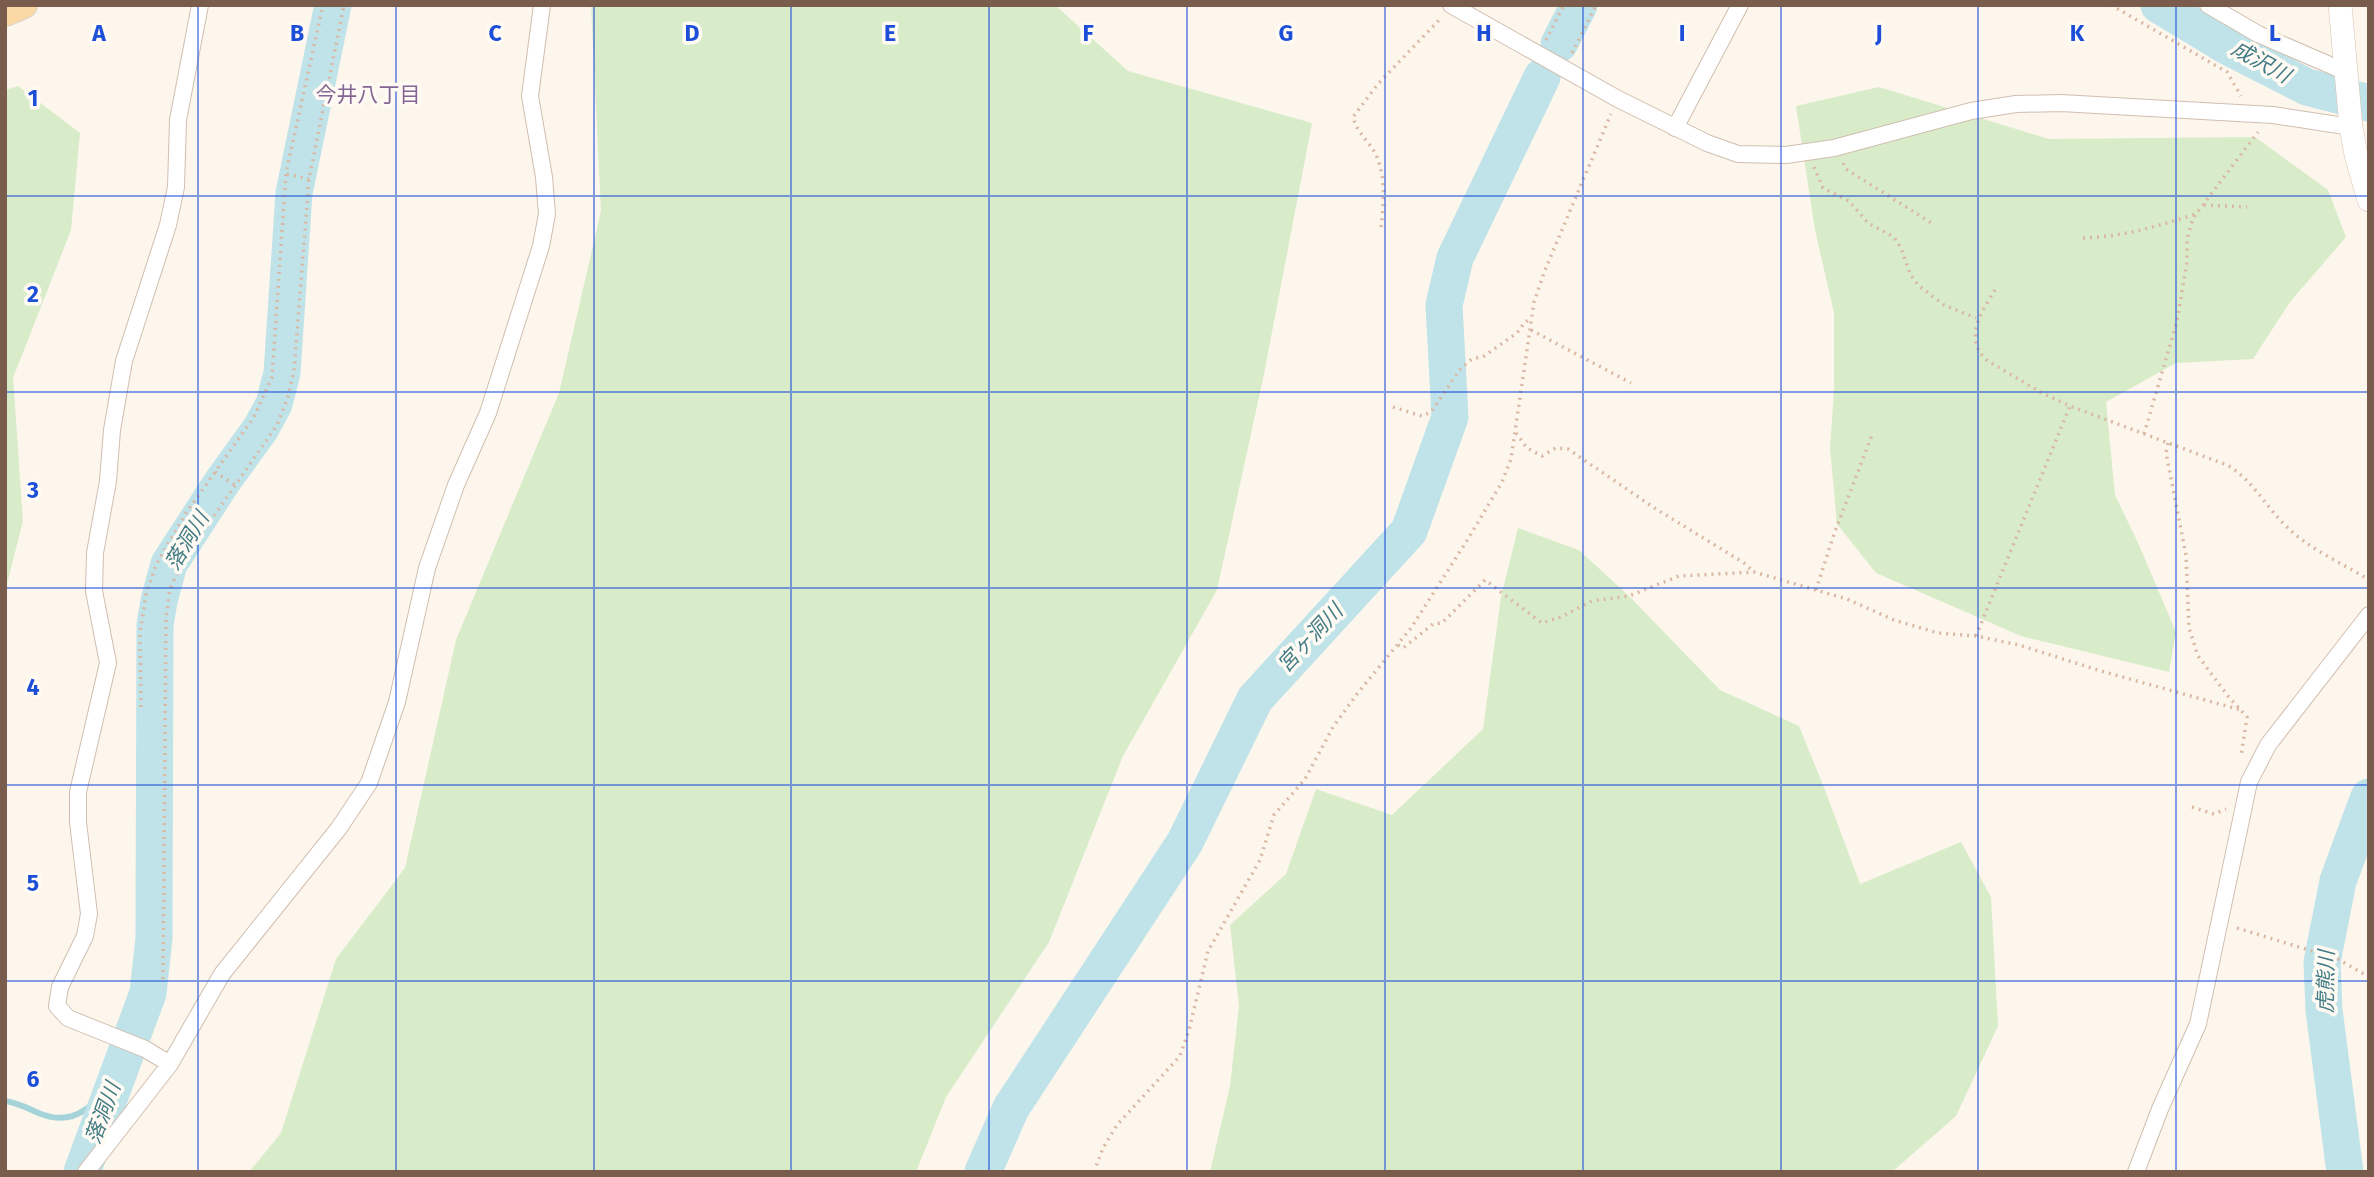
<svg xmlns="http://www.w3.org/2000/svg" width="2374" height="1177" font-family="'Fira Sans','Noto Sans JP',sans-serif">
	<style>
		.green { fill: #d8ecc9 }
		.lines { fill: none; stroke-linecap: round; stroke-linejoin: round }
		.stream { stroke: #a5d3da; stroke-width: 6 }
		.river { stroke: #bfe3e8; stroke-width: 37 }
		.street-casing { stroke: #d1beb0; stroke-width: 18 }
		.secondary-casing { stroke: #d6c0b0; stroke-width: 24 }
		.primary-casing { stroke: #dad1cd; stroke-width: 28 }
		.path { stroke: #d9b8a5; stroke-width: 3.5; stroke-dasharray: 2 5; stroke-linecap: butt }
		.street { stroke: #fff; stroke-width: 16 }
		.secondary { stroke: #fff; stroke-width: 23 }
		.primary { stroke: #fbd9a5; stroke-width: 26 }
		.grid { fill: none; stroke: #1d4ed8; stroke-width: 2; stroke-opacity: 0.55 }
		.labels { text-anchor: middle; stroke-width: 7; stroke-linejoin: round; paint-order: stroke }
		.water-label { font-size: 21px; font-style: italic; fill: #437c86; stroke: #fffaf3 }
		.neighbourhood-label { font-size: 21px; fill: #846695; stroke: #fffaf3 }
		.grid-label { font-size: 23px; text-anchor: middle; font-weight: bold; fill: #1d4ed8; stroke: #fffaf3; stroke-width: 7; stroke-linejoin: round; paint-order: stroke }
	</style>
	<rect width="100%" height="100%" fill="#fdf6ec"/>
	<path class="green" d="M 591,5 L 1055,5 L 1128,71 L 1312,123 L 1264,374 L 1217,590 L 1123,756 L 1049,942 L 946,1097 L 916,1172 L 249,1172 L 281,1133 L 336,959 L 405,868 L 456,640 L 559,393 L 601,211 Z
		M 18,86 L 80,133 L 71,230 L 13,378 L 23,521 L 5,592 L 5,90 Z
		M 1879,87 L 2049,139 L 2255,137 L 2328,190 L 2346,237 L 2290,302 L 2253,359 L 2176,363 L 2106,402 L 2115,495 L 2139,545 L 2176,632 L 2169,672 L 2021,636 L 1876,573 L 1837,524 L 1830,448 L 1834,389 L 1834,313 L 1815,230 L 1796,106 Z
		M 1518,528 L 1579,550 L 1629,596 L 1720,690 L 1799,726 L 1825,790 L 1860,884 L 1961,842 L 1991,897 L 1998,1026 L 1956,1116 L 1892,1172 L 1210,1172 L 1230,1086 L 1239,1006 L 1230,925 L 1286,874 L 1316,789 L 1392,815 L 1483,729 L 1501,597 Z"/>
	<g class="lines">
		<path class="stream" d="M 5,1101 C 19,1103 29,1109 41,1114 C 80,1129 99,1098 119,1071"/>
		<path class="river" d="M 2159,5 L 2225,45 L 2307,87 L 2369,103
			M 1559,44 L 1579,5
			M 82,1172 L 148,993 L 154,938 L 155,625 L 159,601 L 169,564 L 222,482 L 261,428 L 274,404 L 282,373 L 294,193 L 333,5
			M 983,1172 L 1011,1108 L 1185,842 L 1255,699 L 1409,531 L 1450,417 L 1444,305 L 1455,258 L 1542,77
			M 2345,1172 L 2324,1010 L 2322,962 L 2338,881 L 2369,797"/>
		<defs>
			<path id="street" d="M 1451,5 L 1618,99 L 1707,143 L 1738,154 L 1786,155 L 1834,148 L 1971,111 L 2016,104 L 2061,103 L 2273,115 L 2351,127
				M 2208,5 L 2258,34 L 2346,72
				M 1675,128 L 1740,5
				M 170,1064 L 145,1049 L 68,1018 L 57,1006 L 60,987 L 85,936 L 89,914 L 78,822 L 78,792 L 108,663 L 94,591 L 95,553 L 108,481 L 112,430 L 124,361 L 168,225 L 176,187 L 178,120 L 200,5
				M 86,1172 L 170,1064 L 222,974 L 339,828 L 369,783 L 397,702 L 427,568 L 456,485 L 488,413 L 541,246 L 547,214 L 544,177 L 530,96 L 542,5
				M 2136,1172 L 2160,1109 L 2198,1024 L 2249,782 L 2268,745 L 2369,615"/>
			<path id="secondary" d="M 2340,5 L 2351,127 L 2356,155 L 2369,200"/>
			<path id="primary" d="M 5,13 L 24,5"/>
		</defs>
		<use href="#street" class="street-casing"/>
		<use href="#secondary" class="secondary-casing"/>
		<use href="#primary" class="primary-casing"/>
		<path class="path" d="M 2111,5 L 2227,72 L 2241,96
			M 1546,40 L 1564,5
			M 1572,53 L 1596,5
			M 1843,163 L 1846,169 L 1933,224
			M 1814,167 L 1823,188 L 1849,201 L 1868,223 L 1894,237 L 1901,248 L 1910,274 L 1918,285 L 1944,305 L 1976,318
			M 287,174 L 309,179
			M 2204,205 L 2247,207
			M 1381,227 C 1384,204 1386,177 1376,155 C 1369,141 1357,133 1353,117 L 1377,85 L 1441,18
			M 2083,238 C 2123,237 2158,226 2196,214
			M 1995,290 C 1982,311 1962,340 1988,361 L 2042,393 L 2070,406 L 2227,465 C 2253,480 2265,506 2287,527 C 2309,549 2342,563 2369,580
			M 1531,330 L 1631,383
			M 1393,407 L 1422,416 L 1431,412 L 1461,368 L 1472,359 L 1484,356 L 1517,333 L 1525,322 L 1532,318
			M 1516,433 L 1527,448 L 1542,456 L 1556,448 L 1568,449 L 1653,507 L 1744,563 L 1754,572
			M 2144,434 L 2177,321 L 2187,262 L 2187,239 L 2193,218 L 2258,132
			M 2168,443 L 2166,453 L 2186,555 L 2189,628 L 2198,656 L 2228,696 L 2247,717 L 2241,756
			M 215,472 L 235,485
			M 1816,590 L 1834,534 L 1872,435
			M 1976,636 L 2070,406
			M 1398,645 L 1403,648 L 1433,624 L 1442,623 L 1485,580 L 1542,623 L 1561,617 L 1592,601 L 1629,596 L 1679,576 L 1754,572 L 1847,599 L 1894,620 L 1938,633 L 1976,636 L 2019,645 L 2101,671 L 2241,710
			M 141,707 L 140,633 L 146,595 L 156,565 L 186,513 L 254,417 L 272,377 L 286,173 L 323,5
			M 2192,807 L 2214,814 L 2226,809
			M 2237,928 L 2338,959 L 2369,977
			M 163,979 L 166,617 L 170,589 L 184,559 L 277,425 L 287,400 L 294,371 L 309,179 L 344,5
			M 1094,1172 L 1103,1148 L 1117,1125 L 1180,1056 L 1189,1030 L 1208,951 L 1260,860 L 1274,815 L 1305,779 L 1333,727 L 1357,694 L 1411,628 L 1468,539 L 1502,482 L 1511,459 L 1534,302 L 1545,270 L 1611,114"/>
		<use href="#street" class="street"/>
		<use href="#secondary" class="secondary"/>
		<use href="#primary" class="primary"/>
	</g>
	<path class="grid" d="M 198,5 L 198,1172M 396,5 L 396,1172M 594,5 L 594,1172M 791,5 L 791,1172M 989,5 L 989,1172M 1187,5 L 1187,1172M 1385,5 L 1385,1172M 1583,5 L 1583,1172M 1781,5 L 1781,1172M 1978,5 L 1978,1172M 2176,5 L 2176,1172M 5,196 L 2369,196M 5,392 L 2369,392M 5,588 L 2369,588M 5,785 L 2369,785M 5,981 L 2369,981"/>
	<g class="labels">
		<g class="water-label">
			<text transform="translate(2261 62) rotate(29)" y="7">成沢川</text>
			<text transform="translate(187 541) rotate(-59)" y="7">落洞川</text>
			<text transform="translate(1310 638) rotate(-47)" y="7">宮ヶ洞川</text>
			<text transform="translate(2326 982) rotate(-89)" y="7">虎熊川</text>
			<text transform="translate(103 1113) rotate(-70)" y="7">落洞川</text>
		</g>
		<g class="neighbourhood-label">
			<text x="368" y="102">今井八丁目</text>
		</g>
	</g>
	<g class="grid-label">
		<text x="99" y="41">A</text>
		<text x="297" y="41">B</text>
		<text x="495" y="41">C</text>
		<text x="692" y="41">D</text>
		<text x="890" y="41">E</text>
		<text x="1088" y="41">F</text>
		<text x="1286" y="41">G</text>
		<text x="1484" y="41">H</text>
		<text x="1682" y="41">I</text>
		<text x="1879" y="41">J</text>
		<text x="2077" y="41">K</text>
		<text x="2275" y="41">L</text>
		<text x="33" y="106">1</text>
		<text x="33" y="302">2</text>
		<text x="33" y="498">3</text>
		<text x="33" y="695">4</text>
		<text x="33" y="891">5</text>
		<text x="33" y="1087">6</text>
	</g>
	<rect width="2374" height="1177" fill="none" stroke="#7a5c4d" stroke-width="14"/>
</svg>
